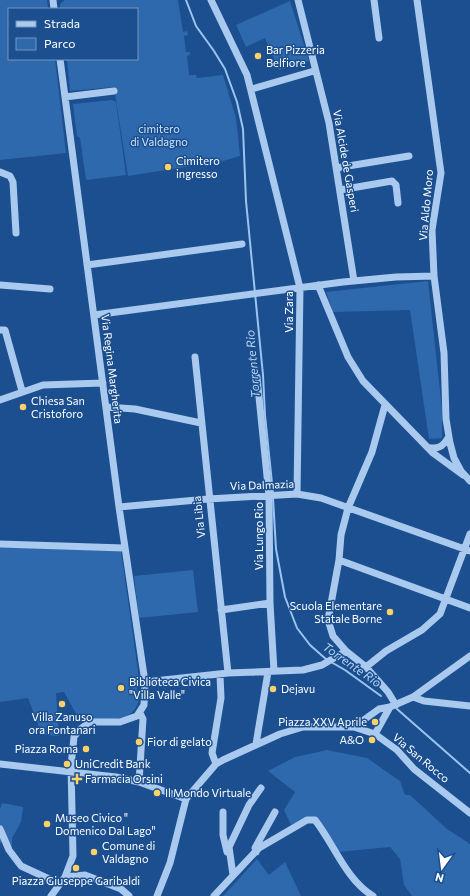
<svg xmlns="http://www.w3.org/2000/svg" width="470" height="896" font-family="Commissioner,sans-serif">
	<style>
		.green { fill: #2e69ad }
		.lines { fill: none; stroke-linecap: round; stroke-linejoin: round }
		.stream { stroke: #9cc4f0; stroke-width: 2 }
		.minor { stroke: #a9c9ee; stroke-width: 7 }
		.poi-dot { fill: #ffd166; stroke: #1b4f8f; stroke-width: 1.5 }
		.labels { text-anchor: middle; stroke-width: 3; stroke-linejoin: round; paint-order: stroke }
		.poi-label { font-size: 11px; fill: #fff; stroke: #1b4f8f; text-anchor: start }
		.park-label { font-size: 11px; fill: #cfe3fa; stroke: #1b4f8f }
		.street-label { font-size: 11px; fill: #fff; stroke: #1b4f8f }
		.water-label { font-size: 12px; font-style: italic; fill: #b5d3f5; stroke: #1b4f8f }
	</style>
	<rect width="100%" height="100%" fill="#1b4f8f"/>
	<path class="green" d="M 0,0 L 47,0 L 48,9 L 9,9 L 9,59 L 55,59 L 66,153 L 0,160 Z
		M 65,0 L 178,0 L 183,32 L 187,31 L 188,35 L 184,36 L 186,52 L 190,52 L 190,55 L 187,56 L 189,75 L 196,75 L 197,78 L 223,75 L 236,118 L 240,156 L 223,161 L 128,176 L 114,87 L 70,91 L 67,59 L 137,59 L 137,9 L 60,9 L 60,4 Z
		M 290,1 L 309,61 L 279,70 L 265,38 L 246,47 L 236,25 Z
		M 112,100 L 116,102 L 126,175 L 86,180 L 80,138 L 77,136 L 73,104 Z
		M 428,281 L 442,410 L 442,438 L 429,439 L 410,310 L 333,312 L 326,292 Z
		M 0,547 L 121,551 L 139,678 L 137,678 L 137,697 L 140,697 C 138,703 136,710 130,714 C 118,722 94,720 79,719 L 64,692 L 56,693 L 59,736 L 42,735 L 28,698 L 0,702 Z
		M 193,570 L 198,612 L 139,618 L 134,576 Z
		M 327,750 L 367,758 L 400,781 L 405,795 L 410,795 L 447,829 L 470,844 L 470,896 L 412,896 L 404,885 L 400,859 L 390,847 L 338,852 L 321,825 L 301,820 L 291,825 L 284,810 L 295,792 L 268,771 L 295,757 Z
		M 2,803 L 23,807 L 21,822 L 12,838 L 12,846 L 7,847 L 3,839 L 0,844 L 0,809 Z
		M 257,859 L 269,875 L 285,862 L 301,896 L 223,896 Z"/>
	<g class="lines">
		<path class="stream" d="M 186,0 L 196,26 L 214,51 L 225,69 L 237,102 L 243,129 L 246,201 L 263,375 L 265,415 L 273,493
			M 273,498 L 276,549 L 285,597 L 297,628 L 310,645 L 327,660
			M 331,662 L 345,670 L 381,696
			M 397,709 L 470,773"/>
		<path class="minor" d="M 53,0 L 54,9
			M 211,0 L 247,75 L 300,288 L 297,494
			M 298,0 L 329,123 L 354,281
			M 374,0 L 379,38
			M 417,0 L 441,173 L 432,230 L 434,276 L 444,353 L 446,419 L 450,443 L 454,458 L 461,471 L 470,481
			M 252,89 L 314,71
			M 65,97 L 114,91
			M 336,168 L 409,156
			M 0,172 L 10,176 L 13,182 L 16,233
			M 340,190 L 392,181 L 396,185 L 398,203
			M 87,265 L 242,244
			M 0,285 L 50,289
			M 318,285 L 348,357 L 363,381 L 433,453 L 463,475
			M 94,315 L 343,282 L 396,277 L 434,276
			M 0,330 L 5,330 L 22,391
			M 195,357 L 228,673
			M 257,377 L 269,496 L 270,603 L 274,671
			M 0,400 L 43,385 L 103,383
			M 385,405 L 372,452 L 348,508 L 341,535 L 339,560 L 328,620 L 333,636 L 346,651 L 366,667 L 388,692 L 396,705
			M 106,407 L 135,409 L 201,423
			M 427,447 C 437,450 443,447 448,438
			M 119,507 L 208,499 L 297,494 L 321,498 L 470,551
			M 0,544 L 124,548
			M 339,560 L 470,608
			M 221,610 L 270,603
			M 366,667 L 386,651 L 422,630 L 440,614 L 470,534
			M 145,682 L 228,673 L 303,670 L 322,665 L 346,651
			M 413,697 L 424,701 L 470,706
			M 354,727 L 379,709 L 390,707 L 413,697 L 470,656
			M 375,734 L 390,707
			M 256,744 L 268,672
			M 0,764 L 116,777 L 139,782 L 186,799
			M 216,764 L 212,753 L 221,698 L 220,675
			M 139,782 L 143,719 L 140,713
			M 223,812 L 223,835 L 227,852
			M 0,829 L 9,850 L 21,866 L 60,884
			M 256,852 L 255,848 L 275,812
			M 233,875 L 229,847 L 249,805 L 261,788
			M 65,877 L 85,875 L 121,889 L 129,896
			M 51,896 L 65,877 L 73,856 L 71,766 L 74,737 L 79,730 L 90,722 L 120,722 L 137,716 L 144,705 L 145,682 L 119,507 L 60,59
			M 157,896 L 170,863 L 186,799 L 216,764 L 223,760 L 280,734 L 303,727 L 354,727 L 375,734 L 397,750 L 414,769 L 470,813
			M 214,896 L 259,848 L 307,820 L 315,820 C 334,844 346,880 373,896"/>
	</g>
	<g class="poi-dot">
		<circle cx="258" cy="56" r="4"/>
		<circle cx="168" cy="167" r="4"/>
		<circle cx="23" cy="407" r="4"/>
		<circle cx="390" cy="612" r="4"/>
		<circle cx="121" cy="688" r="4"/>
		<circle cx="273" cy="689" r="4"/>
		<circle cx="62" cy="704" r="4"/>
		<circle cx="375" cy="722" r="4"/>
		<circle cx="372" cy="740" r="4"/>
		<circle cx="139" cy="742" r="4"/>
		<circle cx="86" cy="749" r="4"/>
		<circle cx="67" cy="764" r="4"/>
		<path d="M75 773h4v4h4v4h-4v4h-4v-4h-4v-4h4z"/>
		<circle cx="157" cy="793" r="4"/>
		<circle cx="47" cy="824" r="4"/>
		<circle cx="94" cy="852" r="4"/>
		<circle cx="76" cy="868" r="4"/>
	</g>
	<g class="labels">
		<g class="poi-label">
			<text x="266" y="54">Bar Pizzeria<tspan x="266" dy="13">Belfiore</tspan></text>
			<text x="176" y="165">Cimitero<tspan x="176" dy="13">ingresso</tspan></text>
			<text x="31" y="405">Chiesa San<tspan x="31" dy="13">Cristoforo</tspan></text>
			<text x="382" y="610" text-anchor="end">Scuola Elementare<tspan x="382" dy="13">Statale Borne</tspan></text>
			<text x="129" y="686">Biblioteca Civica<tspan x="129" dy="13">"Villa Valle"</tspan></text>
			<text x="281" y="693">Dejavu</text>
			<text x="62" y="721" text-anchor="middle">Villa Zanuso<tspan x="62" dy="13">ora Fontanari</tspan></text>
			<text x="367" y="726" text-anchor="end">Piazza XXV Aprile</text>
			<text x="364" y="744" text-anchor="end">A&amp;O</text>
			<text x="147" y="746">Fior di gelato</text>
			<text x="78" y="753" text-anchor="end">Piazza Roma</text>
			<text x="75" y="768">UniCredit Bank</text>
			<text x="85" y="783">Farmacia Orsini</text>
			<text x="165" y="797">Il Mondo Virtuale</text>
			<text x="55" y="822">Museo Civico "<tspan x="55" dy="13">Domenico Dal Lago"</tspan></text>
			<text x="102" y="850">Comune di<tspan x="102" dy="13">Valdagno</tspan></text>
			<text x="76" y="885" text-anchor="middle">Piazza Giuseppe Garibaldi</text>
		</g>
		<g class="park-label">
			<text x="159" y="133">cimitero<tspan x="159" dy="13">di Valdagno</tspan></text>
		</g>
		<g class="street-label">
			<text transform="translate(346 161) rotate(80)" y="4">Via Alcide de Gasperi</text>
			<text transform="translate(426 205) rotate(-85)" y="4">Via Aldo Moro</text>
			<text transform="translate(289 312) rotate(-90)" y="4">Via Zara</text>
			<text transform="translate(112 369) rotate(83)" y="4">Via Regina Margherita</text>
			<text transform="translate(262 485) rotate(-2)" y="4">Via Dalmazia</text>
			<text transform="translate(199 517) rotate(-96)" y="4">Via Libia</text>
			<text transform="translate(259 536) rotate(-90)" y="4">Via Lungo Rio</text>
			<text transform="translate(421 758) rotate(40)" y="4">Via San Rocco</text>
		</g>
		<g class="water-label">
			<text transform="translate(253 364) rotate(-95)" y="4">Torrente Rio</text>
			<text transform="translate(352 665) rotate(35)" y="4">Torrente Rio</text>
		</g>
	</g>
	<rect x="8" y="8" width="130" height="52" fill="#1b4f8f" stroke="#7695bc"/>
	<rect x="16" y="21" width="20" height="6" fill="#a9c9ee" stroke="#7695bc"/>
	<text x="44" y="28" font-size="12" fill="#ffffff">Strada</text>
	<rect x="16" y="38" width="20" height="12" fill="#2e69ad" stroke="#7695bc"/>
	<text x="44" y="48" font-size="12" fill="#ffffff">Parco</text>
	<g transform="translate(442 868) rotate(194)" stroke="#1b4f8f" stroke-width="3" paint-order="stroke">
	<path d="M0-3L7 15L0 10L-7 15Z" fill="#ffffff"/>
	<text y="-6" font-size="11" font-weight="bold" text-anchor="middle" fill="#ffffff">N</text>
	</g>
</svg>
